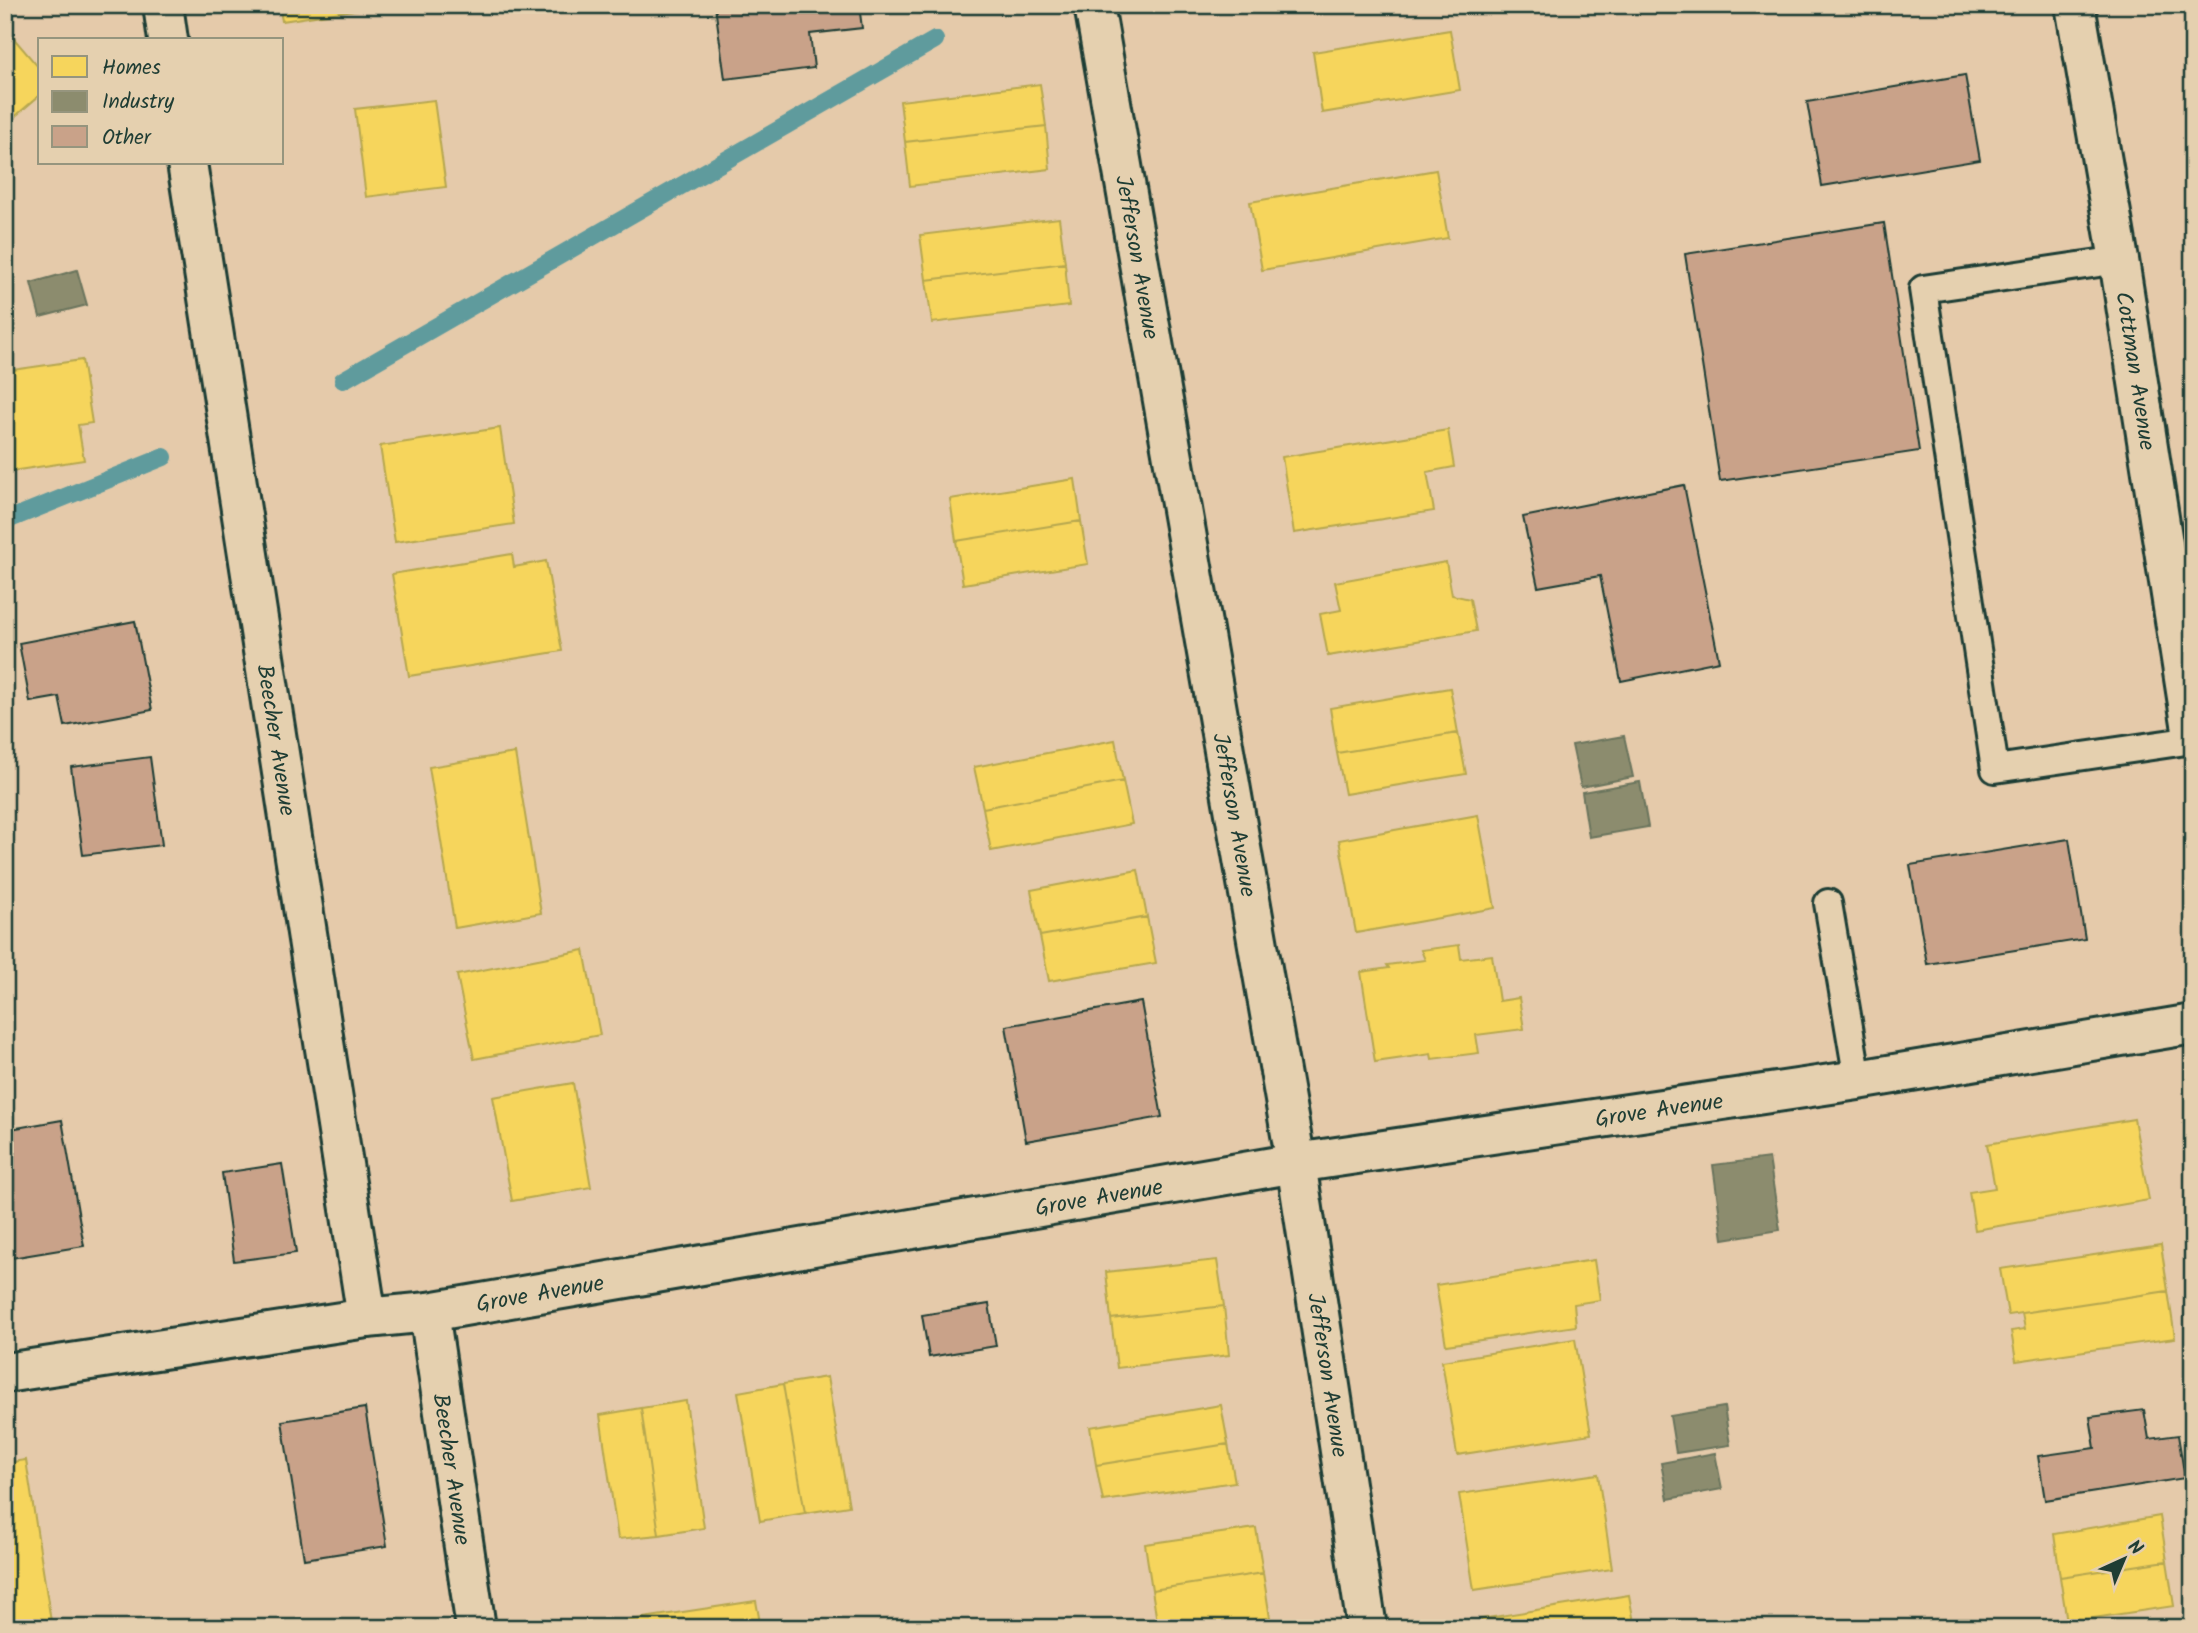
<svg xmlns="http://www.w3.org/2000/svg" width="2198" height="1633" font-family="Kalam,sans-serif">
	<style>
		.homes { fill: #f6d55c; stroke: #b6a750; stroke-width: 2 }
		.industry { fill: #8c8c6e; stroke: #6b745d; stroke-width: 2 }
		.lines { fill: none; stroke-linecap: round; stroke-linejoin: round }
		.stream { stroke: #5e9b9d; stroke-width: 18 }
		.building { fill: #c9a289; stroke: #1f3d34; stroke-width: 2 }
		.service-casing { stroke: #1f3d34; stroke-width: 32 }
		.minor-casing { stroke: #1f3d34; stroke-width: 44 }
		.primary-casing { stroke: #1f3d34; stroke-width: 44 }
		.service { stroke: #e5d0af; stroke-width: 26 }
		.minor { stroke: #e5d0af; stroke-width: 38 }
		.primary { stroke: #e5d0af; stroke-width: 38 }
		.labels { text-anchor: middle; stroke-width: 7; stroke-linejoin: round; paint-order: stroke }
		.street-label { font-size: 23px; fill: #1f3d34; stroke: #e5d0af }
	</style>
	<rect width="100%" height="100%" fill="#e5caaa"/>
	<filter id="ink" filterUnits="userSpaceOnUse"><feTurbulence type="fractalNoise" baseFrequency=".0143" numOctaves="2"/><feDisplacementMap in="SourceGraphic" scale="14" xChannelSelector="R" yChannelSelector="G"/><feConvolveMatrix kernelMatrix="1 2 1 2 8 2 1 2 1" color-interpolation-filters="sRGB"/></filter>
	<g filter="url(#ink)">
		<path class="homes" d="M 279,5 L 386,5 L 282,21 Z
			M 5,28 L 40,69 L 40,95 L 5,125 Z
			M 1450,30 L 1460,90 L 1322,113 L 1313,52 Z
			M 1040,84 L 1046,126 L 905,142 L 900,101 Z
			M 434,100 L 446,187 L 366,197 L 355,109 Z
			M 1046,126 L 1050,169 L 910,186 L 905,142 Z
			M 1436,170 L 1448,238 L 1262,270 L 1250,202 Z
			M 1059,218 L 1065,263 L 926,280 L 920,235 Z
			M 1065,263 L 1069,306 L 932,323 L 926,280 Z
			M 82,360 L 92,423 L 78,425 L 84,460 L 5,472 L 5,371 Z
			M 500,428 L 514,524 L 395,542 L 380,446 Z
			M 1448,430 L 1454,467 L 1427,472 L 1434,511 L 1294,533 L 1282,457 Z
			M 1075,479 L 1081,521 L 956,541 L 950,499 Z
			M 1081,521 L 1088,564 L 963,584 L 956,541 Z
			M 512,554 L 514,567 L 546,561 L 562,651 L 409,676 L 392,574 Z
			M 1446,562 L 1452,595 L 1470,599 L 1476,631 L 1328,656 L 1320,614 L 1341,610 L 1335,582 Z
			M 1450,688 L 1458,733 L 1337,753 L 1330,708 Z
			M 1458,733 L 1466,774 L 1345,794 L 1337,753 Z
			M 1115,740 L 1123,781 L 983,808 L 974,767 Z
			M 515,753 L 541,913 L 455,928 L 429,767 Z
			M 1123,781 L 1132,824 L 991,851 L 983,808 Z
			M 1478,815 L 1495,908 L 1356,933 L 1339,840 Z
			M 1138,870 L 1147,917 L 1040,936 L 1031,890 Z
			M 1147,917 L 1156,963 L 1049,981 L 1040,936 Z
			M 1459,945 L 1461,959 L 1492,955 L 1499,1001 L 1519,998 L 1524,1029 L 1476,1035 L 1479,1053 L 1432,1059 L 1431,1054 L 1375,1062 L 1361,972 L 1389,968 L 1387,965 L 1425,960 L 1421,950 Z
			M 584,950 L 600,1035 L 474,1059 L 457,975 Z
			M 573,1083 L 591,1187 L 512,1201 L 493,1097 Z
			M 2134,1119 L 2149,1200 L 1975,1230 L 1969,1192 L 1995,1188 L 1987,1144 Z
			M 2161,1245 L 2168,1291 L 2008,1315 L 2000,1269 Z
			M 1217,1260 L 1224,1306 L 1111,1319 L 1106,1272 Z
			M 1594,1260 L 1600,1300 L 1574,1304 L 1576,1326 L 1446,1345 L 1436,1285 Z
			M 2168,1291 L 2175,1338 L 2016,1361 L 2011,1331 L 2025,1329 L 2022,1313 Z
			M 1224,1306 L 1229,1355 L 1117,1368 L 1111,1319 Z
			M 1575,1339 L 1591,1434 L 1457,1455 L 1442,1361 Z
			M 827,1377 L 849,1506 L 805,1513 L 783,1384 Z
			M 783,1384 L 805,1513 L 760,1521 L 738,1392 Z
			M 686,1401 L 704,1528 L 659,1535 L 641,1408 Z
			M 1221,1405 L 1228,1444 L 1096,1465 L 1090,1427 Z
			M 641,1408 L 659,1535 L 618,1539 L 600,1415 Z
			M 1228,1444 L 1235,1482 L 1103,1501 L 1096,1465 Z
			M 26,1460 L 52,1628 L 5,1628 L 5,1463 Z
			M 1598,1474 L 1612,1569 L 1474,1590 L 1459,1494 Z
			M 2160,1516 L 2167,1561 L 2060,1577 L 2054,1534 Z
			M 1256,1528 L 1263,1573 L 1152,1590 L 1145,1544 Z
			M 2167,1561 L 2174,1606 L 2067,1622 L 2060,1577 Z
			M 1263,1573 L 1270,1618 L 1207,1628 L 1158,1628 L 1152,1590 Z
			M 1629,1595 L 1635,1628 L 1482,1628 L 1481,1619 Z
			M 756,1601 L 761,1628 L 624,1628 L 623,1621 Z"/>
		<path class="industry" d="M 77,270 L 87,305 L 40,317 L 31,283 Z
			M 1624,736 L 1633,777 L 1581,787 L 1572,745 Z
			M 1640,782 L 1648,827 L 1589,837 L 1582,792 Z
			M 1769,1158 L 1780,1230 L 1723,1239 L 1713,1165 Z
			M 1724,1407 L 1730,1445 L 1676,1453 L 1670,1416 Z
			M 1715,1453 L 1722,1489 L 1668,1499 L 1661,1463 Z"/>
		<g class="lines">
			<path class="stream" d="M 343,380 L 935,40
				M 5,521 L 164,457"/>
		</g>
		<path class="building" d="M 722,5 L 859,5 L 862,28 L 810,34 L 814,68 L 725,79 L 715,6 Z
			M 1965,75 L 1980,160 L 1822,186 L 1807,102 Z
			M 1884,223 L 1919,451 L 1720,481 L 1685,254 Z
			M 1684,485 L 1719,661 L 1621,681 L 1600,576 L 1538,587 L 1523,517 Z
			M 135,621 L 152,710 L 65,726 L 59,697 L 30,702 L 19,643 Z
			M 150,757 L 162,845 L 83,855 L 71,767 Z
			M 2069,839 L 2085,939 L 1927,964 L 1910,865 Z
			M 1141,1002 L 1162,1117 L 1026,1141 L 1006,1026 Z
			M 62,1120 L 84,1246 L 5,1259 L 5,1130 Z
			M 282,1164 L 296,1253 L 234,1261 L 222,1173 Z
			M 989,1304 L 996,1346 L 929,1357 L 922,1315 Z
			M 365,1408 L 387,1546 L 304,1559 L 282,1421 Z
			M 2144,1410 L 2149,1439 L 2178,1435 L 2185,1478 L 2045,1500 L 2038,1456 L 2095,1448 L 2090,1417 Z"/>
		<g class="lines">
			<defs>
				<path id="service" d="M 2119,260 L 1923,289 L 1995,769 L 2193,740
					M 1828,903 L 1858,1080"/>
				<g id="minor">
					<path d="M 163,5 L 168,40"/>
					<path id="s1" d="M 1094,5 L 1296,1163 L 1367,1628"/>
					<path id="s2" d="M 187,163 L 367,1318"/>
					<path id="s3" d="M 429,1312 L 476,1628"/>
					<path id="s4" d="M 5,1373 L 367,1318 L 429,1312 L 1296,1163 L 1858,1080 L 2193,1024"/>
				</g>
				<g id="primary">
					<path id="s5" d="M 2075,5 L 2119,260 L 2193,736"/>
				</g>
			</defs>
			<use href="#service" class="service-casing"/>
			<use href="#minor" class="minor-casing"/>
			<use href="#primary" class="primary-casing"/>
			<use href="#service" class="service"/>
			<use href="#minor" class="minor"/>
			<use href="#primary" class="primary"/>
		</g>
	</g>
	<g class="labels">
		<g class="street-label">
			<text dy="8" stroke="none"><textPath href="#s1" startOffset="256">Jefferson Avenue</textPath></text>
			<text dy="8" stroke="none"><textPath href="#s5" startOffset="371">Cottman Avenue</textPath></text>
			<text dy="8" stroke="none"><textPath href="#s2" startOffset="584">Beecher Avenue</textPath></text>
			<text dy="8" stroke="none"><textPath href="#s1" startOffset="822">Jefferson Avenue</textPath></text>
			<text dy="8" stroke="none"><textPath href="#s4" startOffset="1675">Grove Avenue</textPath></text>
			<text dy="8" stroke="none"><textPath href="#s4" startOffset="1108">Grove Avenue</textPath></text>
			<text dy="8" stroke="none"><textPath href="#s4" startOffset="541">Grove Avenue</textPath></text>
			<text dy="8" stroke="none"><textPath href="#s1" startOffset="1390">Jefferson Avenue</textPath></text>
			<text dy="8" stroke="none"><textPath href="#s3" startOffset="159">Beecher Avenue</textPath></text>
		</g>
	</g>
	<rect width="2198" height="1633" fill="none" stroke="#e5d0af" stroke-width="28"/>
	<rect x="14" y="14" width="2170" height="1605" fill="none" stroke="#1f3d34" stroke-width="2.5" filter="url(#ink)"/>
	<rect x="38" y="38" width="245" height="126" fill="#e5d0af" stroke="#96957e" stroke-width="2"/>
	<rect x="52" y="56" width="35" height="21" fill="#f6d55c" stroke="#96957e" stroke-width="2"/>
	<text x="102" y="74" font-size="21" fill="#1f3d34">Homes</text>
	<rect x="52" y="91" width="35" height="21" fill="#8c8c6e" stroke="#96957e" stroke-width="2"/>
	<text x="102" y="108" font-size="21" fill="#1f3d34">Industry</text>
	<rect x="52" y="126" width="35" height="21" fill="#c9a289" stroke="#96957e" stroke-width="2"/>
	<text x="102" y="144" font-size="21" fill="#1f3d34">Other</text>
	<g transform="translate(2124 1559) rotate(44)" stroke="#e5d0af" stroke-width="5" paint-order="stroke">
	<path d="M0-5L12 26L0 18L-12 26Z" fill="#1f3d34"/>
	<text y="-10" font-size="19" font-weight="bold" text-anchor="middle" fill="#1f3d34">N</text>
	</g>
</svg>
